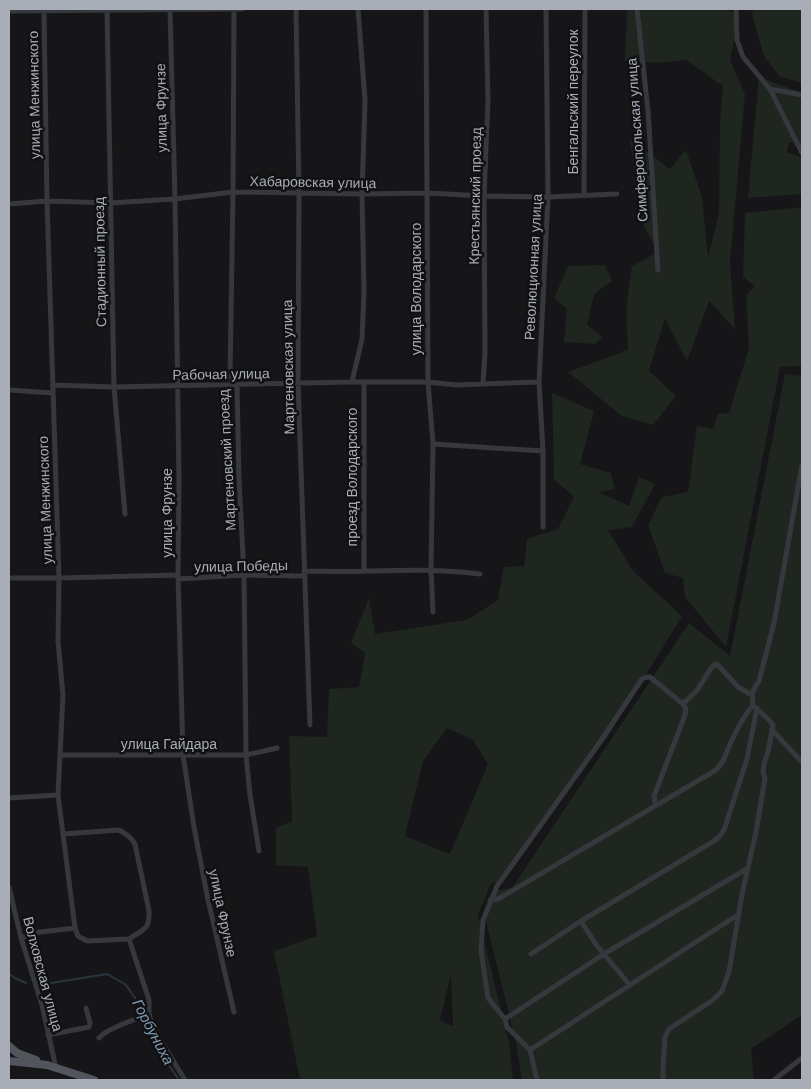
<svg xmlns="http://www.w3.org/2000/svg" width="811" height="1089" font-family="Helvetica,sans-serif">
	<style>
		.green { fill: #1e261f; fill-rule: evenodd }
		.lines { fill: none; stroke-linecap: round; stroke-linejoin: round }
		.stream { stroke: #2c353c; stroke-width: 2 }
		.minor { stroke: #37383d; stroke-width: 5 }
		.primary { stroke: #53555c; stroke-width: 8 }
		.labels { text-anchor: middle; stroke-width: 5; stroke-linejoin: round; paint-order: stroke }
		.street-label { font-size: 14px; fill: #a8adb8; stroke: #111113 }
		.water-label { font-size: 15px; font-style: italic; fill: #7f9bb3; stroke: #111113 }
	</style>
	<rect width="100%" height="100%" fill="#161618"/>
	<path class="green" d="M 627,9 L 719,9 L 739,13 L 730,60 L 745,94 L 730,263 L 735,329 L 709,301 L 687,361 L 665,318 L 649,371 L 676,396 L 653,425 L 622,416 L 568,372 L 628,350 L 626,309 L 632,266 L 658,252 L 642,222 L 630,140 L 670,169 L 686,150 L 702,197 L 708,258 L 719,213 L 720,125 L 723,86 L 686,60 L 657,63 L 625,61 Z
		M 752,9 L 802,9 L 802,83 L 779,76 L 764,56 L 753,18 Z
		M 759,77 L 802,93 L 802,145 L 789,142 L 787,152 L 802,157 L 802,194 L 748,198 Z
		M 802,207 L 802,366 L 780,367 L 726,647 L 685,597 L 683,578 L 665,573 L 648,525 L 662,497 L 688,492 L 697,426 L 713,429 L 718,414 L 729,413 L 749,348 L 746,296 L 755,286 L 743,277 L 745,213 Z
		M 605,265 L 612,281 L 594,294 L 587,325 L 602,337 L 595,344 L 564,342 L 567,309 L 554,298 L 568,266 Z
		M 785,374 L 802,376 L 802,1015 L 751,1049 L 754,1080 L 522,1080 L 516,1043 L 485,917 L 495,891 L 512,888 L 689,623 L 730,656 Z
		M 552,393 L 594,411 L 580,464 L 611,473 L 615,489 L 599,492 L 629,506 L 639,477 L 655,484 L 632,527 L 608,530 L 633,571 L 682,616 L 610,733 L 504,881 L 491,883 L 478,915 L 509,1043 L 513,1080 L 300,1080 L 274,951 L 317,936 L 308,867 L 276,865 L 276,828 L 292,821 L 289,736 L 327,737 L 329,689 L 359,687 L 365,653 L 351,643 L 369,598 L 375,634 L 467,620 L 498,600 L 504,567 L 524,566 L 527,539 L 558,529 L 574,497 L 554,479 ZM 447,728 L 473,740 L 488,764 L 450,854 L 405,836 L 423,761 ZM 451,974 L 453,1025 L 452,1026 L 440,1020 Z"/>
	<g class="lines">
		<path class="stream" d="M 9,974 L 15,978 L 26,983
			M 39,985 L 107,974 L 126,985 L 140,1005 L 149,1029 L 166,1061 L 179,1080
			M 9,1017 L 9,1022"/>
		<path class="minor" d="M 44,9 L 44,12 L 47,201 L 59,578 L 58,641 L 63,695 L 58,795 L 75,928 L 78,936 L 87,941 L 129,939
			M 107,9 L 114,387 L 125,514
			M 170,9 L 175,199 L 179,481 L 178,575 L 183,755 L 194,827 L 208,900 L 234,1012
			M 234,9 L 233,192 L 230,377 L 232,382 L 237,385 L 239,479 L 244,575 L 246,755 L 250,795 L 259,851
			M 296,9 L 299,192 L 298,383 L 310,725
			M 426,9 L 428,382 L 433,444 L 431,570 L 433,612
			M 637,9 L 648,111 L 658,270
			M 736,9 L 737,40 L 743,57 L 770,89 L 802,95
			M 9,11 L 243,9
			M 770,89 L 802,153
			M 584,196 L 585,9
			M 9,204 L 47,201 L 110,203 L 175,199 L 233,192 L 362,194 L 427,193 L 484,196 L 548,197 L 617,194
			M 352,382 L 362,339 L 364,291 L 362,194 L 365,100 L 358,9
			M 364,383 L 364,571
			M 483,383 L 485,353 L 484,196 L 488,101 L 486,9
			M 53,385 L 114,387 L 352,382 L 428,382 L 456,385 L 539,382
			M 9,390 L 53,393
			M 433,444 L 543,451
			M 543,527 L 543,451 L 539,382 L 548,197 L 546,9
			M 304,571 C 325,571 346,572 367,571 C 406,570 440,569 480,574
			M 9,578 L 59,578 L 178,575
			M 178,579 L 244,575 L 305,576
			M 683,704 L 698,689 L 711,668 L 716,664 L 718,665 L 738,687 L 752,695
			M 772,730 L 802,762
			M 60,755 L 246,755 L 277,748
			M 9,798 L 58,795
			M 63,834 L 119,830 C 126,834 131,837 135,844 L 149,911 C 150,930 143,929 129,939 L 149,1000 L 149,1014 L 153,1028 L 185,1080
			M 9,887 L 21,938 L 42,1005 L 56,1068
			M 490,900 L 498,899 L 716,770 C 725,762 726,752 731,742 C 737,729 744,716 753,705
			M 581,921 L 597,946 L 629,984
			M 21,938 L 40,932 L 75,928
			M 531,954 L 581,921 L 714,841 L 720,836 L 724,830 L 747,759 L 757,708
			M 505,1019 L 604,954 L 748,868
			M 48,1035 L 89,1027 L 90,1023 L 86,1008
			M 99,1038 C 107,1028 137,1019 149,1014
			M 530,1050 L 739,914
			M 537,1080 L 530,1050 L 507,1027 L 505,1019 L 488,998 L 481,950 L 483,920 L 497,886 L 600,742 L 642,679 L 647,677 L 650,677 L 683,704 L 686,709 L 685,715 L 654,796 L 655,802 L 656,805
			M 663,1080 L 663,1066 L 665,1037 L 669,1029 L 713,1000 L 722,991 L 729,972 L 742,894 L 756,832 L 765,778 L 763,772 L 764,764 L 768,752 L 773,725 L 770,721 L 753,705 L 752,695 L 754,689 L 759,681 L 774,623 L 802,465
			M 774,1080 L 802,1058"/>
		<path class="primary" d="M 9,1046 L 17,1053 L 36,1060
			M 9,1061 L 47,1065 L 94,1080"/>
	</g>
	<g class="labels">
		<g class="street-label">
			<text transform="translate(34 95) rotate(-91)" y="5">улица Менжинского</text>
			<text transform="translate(573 102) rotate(-90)" y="5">Бенгальский переулок</text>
			<text transform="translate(161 108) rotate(-91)" y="5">улица Фрунзе</text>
			<text transform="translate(637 140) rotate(-94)" y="5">Симферопольская улица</text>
			<text transform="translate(313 182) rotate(1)" y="5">Хабаровская улица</text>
			<text transform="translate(475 196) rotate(-89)" y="5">Крестьянский проезд</text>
			<text transform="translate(100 262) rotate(-91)" y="5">Стадионный проезд</text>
			<text transform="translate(533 267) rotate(-87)" y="5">Революционная улица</text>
			<text transform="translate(416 289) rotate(-90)" y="5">улица Володарского</text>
			<text transform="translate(288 367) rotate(-91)" y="5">Мартеновская улица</text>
			<text transform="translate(221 374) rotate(-1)" y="5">Рабочая улица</text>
			<text transform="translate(227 460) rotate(-93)" y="5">Мартеновский проезд</text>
			<text transform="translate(352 477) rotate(-90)" y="5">проезд Володарского</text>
			<text transform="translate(45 500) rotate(-92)" y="5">улица Менжинского</text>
			<text transform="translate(167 513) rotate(-90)" y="5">улица Фрунзе</text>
			<text transform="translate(241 566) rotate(-1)" y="5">улица Победы</text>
			<text x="169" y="749">улица Гайдара</text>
			<text transform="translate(223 913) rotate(78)" y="5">улица Фрунзе</text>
			<text transform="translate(43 974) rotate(75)" y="5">Волховская улица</text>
		</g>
		<g class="water-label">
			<text transform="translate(153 1032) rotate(62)" y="5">Горбуниха</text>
		</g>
	</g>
	<rect width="811" height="1089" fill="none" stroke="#a8adb8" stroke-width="20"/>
</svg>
